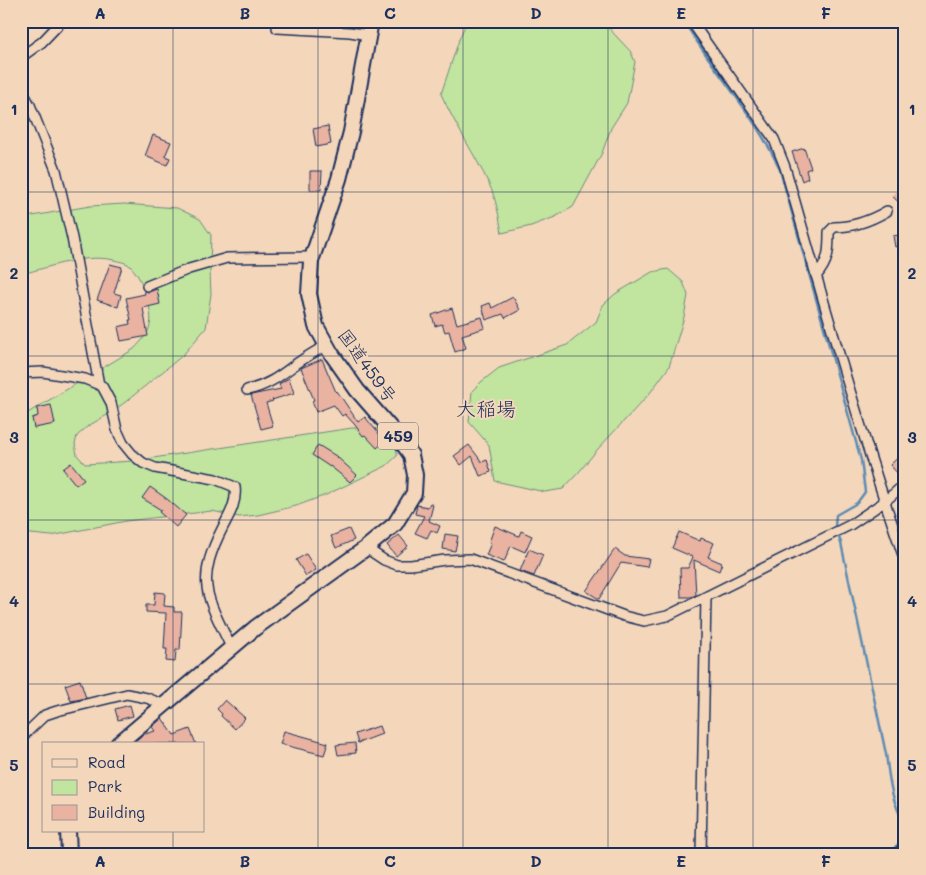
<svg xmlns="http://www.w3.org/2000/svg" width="926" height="875" font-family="Mali,'Klee One',sans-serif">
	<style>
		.green { fill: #c1e49e; stroke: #6e8a7e }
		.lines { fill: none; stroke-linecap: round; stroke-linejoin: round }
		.stream { stroke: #5e8bb3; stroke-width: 2.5 }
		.building { fill: #eab2a0; stroke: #1b2f5e }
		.minor-casing { stroke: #1b2f5e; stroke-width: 12 }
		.highway-casing { stroke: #1b2f5e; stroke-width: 18 }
		.minor { stroke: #f4d7ba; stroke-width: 9 }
		.highway { stroke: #f4d7ba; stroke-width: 14 }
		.grid { fill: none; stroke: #1b2f5e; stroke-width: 1; stroke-opacity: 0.55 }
		.labels { text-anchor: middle; stroke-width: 4; stroke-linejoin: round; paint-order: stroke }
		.shield { fill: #f4d7ba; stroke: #5c617a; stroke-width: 1 }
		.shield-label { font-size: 16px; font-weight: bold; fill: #1b2f5e }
		.street-label { font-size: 18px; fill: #1b2f5e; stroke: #f4d7ba }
		.quarter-label { font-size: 20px; fill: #1b2f5e; stroke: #f4d7ba }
		.neatline { fill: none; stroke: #1b2f5e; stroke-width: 2 }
		.grid-label { font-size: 16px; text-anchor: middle; font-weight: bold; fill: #1b2f5e }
	</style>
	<rect width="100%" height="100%" fill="#f4d7ba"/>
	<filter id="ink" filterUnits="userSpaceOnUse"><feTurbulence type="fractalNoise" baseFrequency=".02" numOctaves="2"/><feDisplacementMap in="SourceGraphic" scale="10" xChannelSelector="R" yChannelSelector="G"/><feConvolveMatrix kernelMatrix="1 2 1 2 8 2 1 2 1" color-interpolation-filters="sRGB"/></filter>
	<g filter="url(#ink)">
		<path class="green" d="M 467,21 L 602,21 L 631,52 L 635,62 L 627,103 L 611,128 L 602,153 L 573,207 L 555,217 L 531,226 L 502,233 C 499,217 496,198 489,184 C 474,153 455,125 441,94 L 460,37 Z
			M 124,204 L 177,208 L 200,219 L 211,235 L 210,272 L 211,294 L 206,328 L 183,355 L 128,400 L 109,414 L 88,426 L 77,436 L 75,444 L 77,455 L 85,464 L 133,461 L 352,428 L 374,428 L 390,432 L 397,447 L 397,456 L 386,466 L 326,495 L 296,506 L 258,515 L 239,517 L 212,511 L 126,521 L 51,536 L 21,533 L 21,417 L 134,349 C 152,330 154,323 147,298 C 144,287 138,273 129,265 C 127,263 122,262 118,261 C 87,252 52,267 21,274 L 21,218 L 90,206 Z
			M 668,269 L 683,282 L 688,295 L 684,317 L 669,367 L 650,393 L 597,450 L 579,472 L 563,489 L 545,492 L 495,481 L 489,445 L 469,422 L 472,391 L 481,382 L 499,368 L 567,345 L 596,322 L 603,305 L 615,294 L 652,272 Z"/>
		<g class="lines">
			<path class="stream" d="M 684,21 C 714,72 756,115 780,170 L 861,460 L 865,492 L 857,503 L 836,515 L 835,526 L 841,543 L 886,754 C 889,777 891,802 905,823
				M 888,854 L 905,838"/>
		</g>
		<path class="building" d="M 328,126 L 331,144 L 316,147 L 313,129 Z
			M 153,135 L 171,142 L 165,156 L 170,158 L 167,165 L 145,156 Z
			M 804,148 L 811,168 L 806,170 L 808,178 L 802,181 L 792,152 Z
			M 310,171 L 322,171 L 321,190 L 310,190 Z
			M 905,183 L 905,208 L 892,196 Z
			M 905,234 L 905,262 L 902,263 L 898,246 L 895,247 L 893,236 Z
			M 110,264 L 122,267 L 114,293 L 121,295 L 118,307 L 97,300 Z
			M 157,289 L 160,304 L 143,308 L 148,336 L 121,341 L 118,327 L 130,324 L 129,320 L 131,320 L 126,298 L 145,294 L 144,291 L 149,292 Z
			M 513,297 L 520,310 L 505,318 L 503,314 L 486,320 L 482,306 L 490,303 L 492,308 Z
			M 452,308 L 457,324 L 482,317 L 485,328 L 462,335 L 466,348 L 455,352 L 449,331 L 445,332 L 442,324 L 435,326 L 432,315 Z
			M 322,359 L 336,392 L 337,391 L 358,422 L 365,417 L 385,441 L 377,448 L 365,435 L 363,436 L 355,425 L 345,414 L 342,416 L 334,405 L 316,412 L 312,401 L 314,400 L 301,368 Z
			M 289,378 L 294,393 L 272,400 L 273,401 L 266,403 L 273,426 L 261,429 L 251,395 L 281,389 L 279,384 Z
			M 51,405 L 55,424 L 34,428 L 32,418 L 38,416 L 37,408 Z
			M 318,445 L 336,456 L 357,475 L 350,482 L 330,466 L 330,467 L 312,455 Z
			M 469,445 L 482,462 L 487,460 L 491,472 L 480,476 L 472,456 L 461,465 L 454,456 Z
			M 905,451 L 905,470 L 899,475 L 890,465 Z
			M 71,463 L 84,479 L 76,485 L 63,469 Z
			M 150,487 L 167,499 L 186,515 L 176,527 L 159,512 L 161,510 L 142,498 Z
			M 430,503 L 433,505 L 429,521 L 440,526 L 437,533 L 431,530 L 427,538 L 415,533 L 424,516 L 415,514 L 417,505 L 428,507 Z
			M 495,526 L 519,536 L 521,531 L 532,536 L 525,552 L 511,546 L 504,562 L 486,555 L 491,543 L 489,542 Z
			M 349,529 L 354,540 L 336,548 L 331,536 Z
			M 679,532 L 700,541 L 701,538 L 714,543 L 708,557 L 722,563 L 719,571 L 694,560 L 696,595 L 691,597 L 681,597 L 680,568 L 688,568 L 693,557 L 672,548 Z
			M 445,534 L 458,536 L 455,551 L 443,549 Z
			M 399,535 L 408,546 L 396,556 L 387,545 Z
			M 529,549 L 543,555 L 534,576 L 520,571 Z
			M 615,549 L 625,556 L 649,559 L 647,567 L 621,563 L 599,599 L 586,591 Z
			M 306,554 L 316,570 L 306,576 L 296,560 Z
			M 155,592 L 165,593 L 164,606 L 174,607 L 174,612 L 182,612 L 180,650 L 176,650 L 175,662 L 166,661 L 167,649 L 164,649 L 166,613 L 146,612 L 146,605 L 154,605 Z
			M 80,680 L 86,698 L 71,701 L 65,685 Z
			M 225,700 L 245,718 L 235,729 L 221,716 L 222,714 L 217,709 Z
			M 130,705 L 133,716 L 118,720 L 115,709 Z
			M 162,718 L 174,735 L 190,729 L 196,744 L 132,744 L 142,735 L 155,731 L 152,727 Z
			M 379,726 L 382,734 L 358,743 L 355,734 Z
			M 284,731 L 328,743 L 324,755 L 280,744 Z
			M 355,743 L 356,753 L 338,755 L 336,745 Z"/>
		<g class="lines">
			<defs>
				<path id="minor" d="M 691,21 L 774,139 L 785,167 C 823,299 860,432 905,561
					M 277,28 L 350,32 L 369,35
					M 21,57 L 42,42 L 62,21
					M 21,88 L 30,105 L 56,170 L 72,238 L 99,385
					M 816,276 C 829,262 829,250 829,232 L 834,227 C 853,227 870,221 887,211
					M 147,286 L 189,269 L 227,258 L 312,257
					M 21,373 L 43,372 L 85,379 L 102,386 L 111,403 L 117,430 L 123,443 L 132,454 L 143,463 L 155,468 L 215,479 L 235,487 C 237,502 230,514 223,527 C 195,582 206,595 231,647
					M 247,390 C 267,386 280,376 296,364 C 306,357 316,351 327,345
					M 366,548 L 384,560 L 397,565 L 411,565 L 445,560 L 470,559 L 624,616 L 644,621 L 667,616 L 850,525 L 884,502 L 905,484
					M 21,738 L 45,715 L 57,711 L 127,694 L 147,698 L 165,705
					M 701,854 L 706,597
					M 897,854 L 905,846"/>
				<path id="highway" d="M 118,744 L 255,628 L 366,548 L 395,524 L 414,493 L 415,475 L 411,455 L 399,438 L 357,390 L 331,353 L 316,326 L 309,294 L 311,261 L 339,179 L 351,132 L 371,21
					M 68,831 L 69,854"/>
			</defs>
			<use href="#minor" class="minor-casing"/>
			<use href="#highway" class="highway-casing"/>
			<use href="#minor" class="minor"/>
			<use href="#highway" class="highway"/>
		</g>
	</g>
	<path class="grid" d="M 173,21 L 173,744M 318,21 L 318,854M 463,21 L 463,854M 608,21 L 608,854M 753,21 L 753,854M 21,192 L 905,192M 21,356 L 905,356M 21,520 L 905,520M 21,684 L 905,684M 173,831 L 173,854"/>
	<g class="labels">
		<rect class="shield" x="378" y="422.5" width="40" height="27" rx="4"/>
		<g class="shield-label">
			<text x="398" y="442">459</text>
		</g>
		<g class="street-label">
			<text transform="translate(367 366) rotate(54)" y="6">国道459号</text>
		</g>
		<g class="quarter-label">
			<text x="486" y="416">大稲場</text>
		</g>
	</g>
	<rect width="926" height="875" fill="none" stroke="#f4d7ba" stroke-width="55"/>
	<rect x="42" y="742" width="162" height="90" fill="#f4d7ba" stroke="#9d9495"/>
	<rect x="52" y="759" width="25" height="8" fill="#f4d7ba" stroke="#9d9495"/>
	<text x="88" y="768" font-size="15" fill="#1b2f5e">Road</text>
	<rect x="52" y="780" width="25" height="15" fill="#c1e49e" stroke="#9d9495"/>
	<text x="88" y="792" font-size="15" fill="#1b2f5e">Park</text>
	<rect x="52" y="805" width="25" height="15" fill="#eab2a0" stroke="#9d9495"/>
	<text x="88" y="818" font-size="15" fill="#1b2f5e">Building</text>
	<rect x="28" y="28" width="870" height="820" class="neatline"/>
	<g class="grid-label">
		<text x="100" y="19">A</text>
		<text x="245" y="19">B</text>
		<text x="390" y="19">C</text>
		<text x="536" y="19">D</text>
		<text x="681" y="19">E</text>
		<text x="826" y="19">F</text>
		<text x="14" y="115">1</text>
		<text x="912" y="115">1</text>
		<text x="14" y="279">2</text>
		<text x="912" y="279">2</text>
		<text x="14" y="443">3</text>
		<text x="912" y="443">3</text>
		<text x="14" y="607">4</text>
		<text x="912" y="607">4</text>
		<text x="14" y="771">5</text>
		<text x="912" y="771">5</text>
		<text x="100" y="867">A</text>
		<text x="245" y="867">B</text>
		<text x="390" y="867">C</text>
		<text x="536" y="867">D</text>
		<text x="681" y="867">E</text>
		<text x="826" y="867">F</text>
	</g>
</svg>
